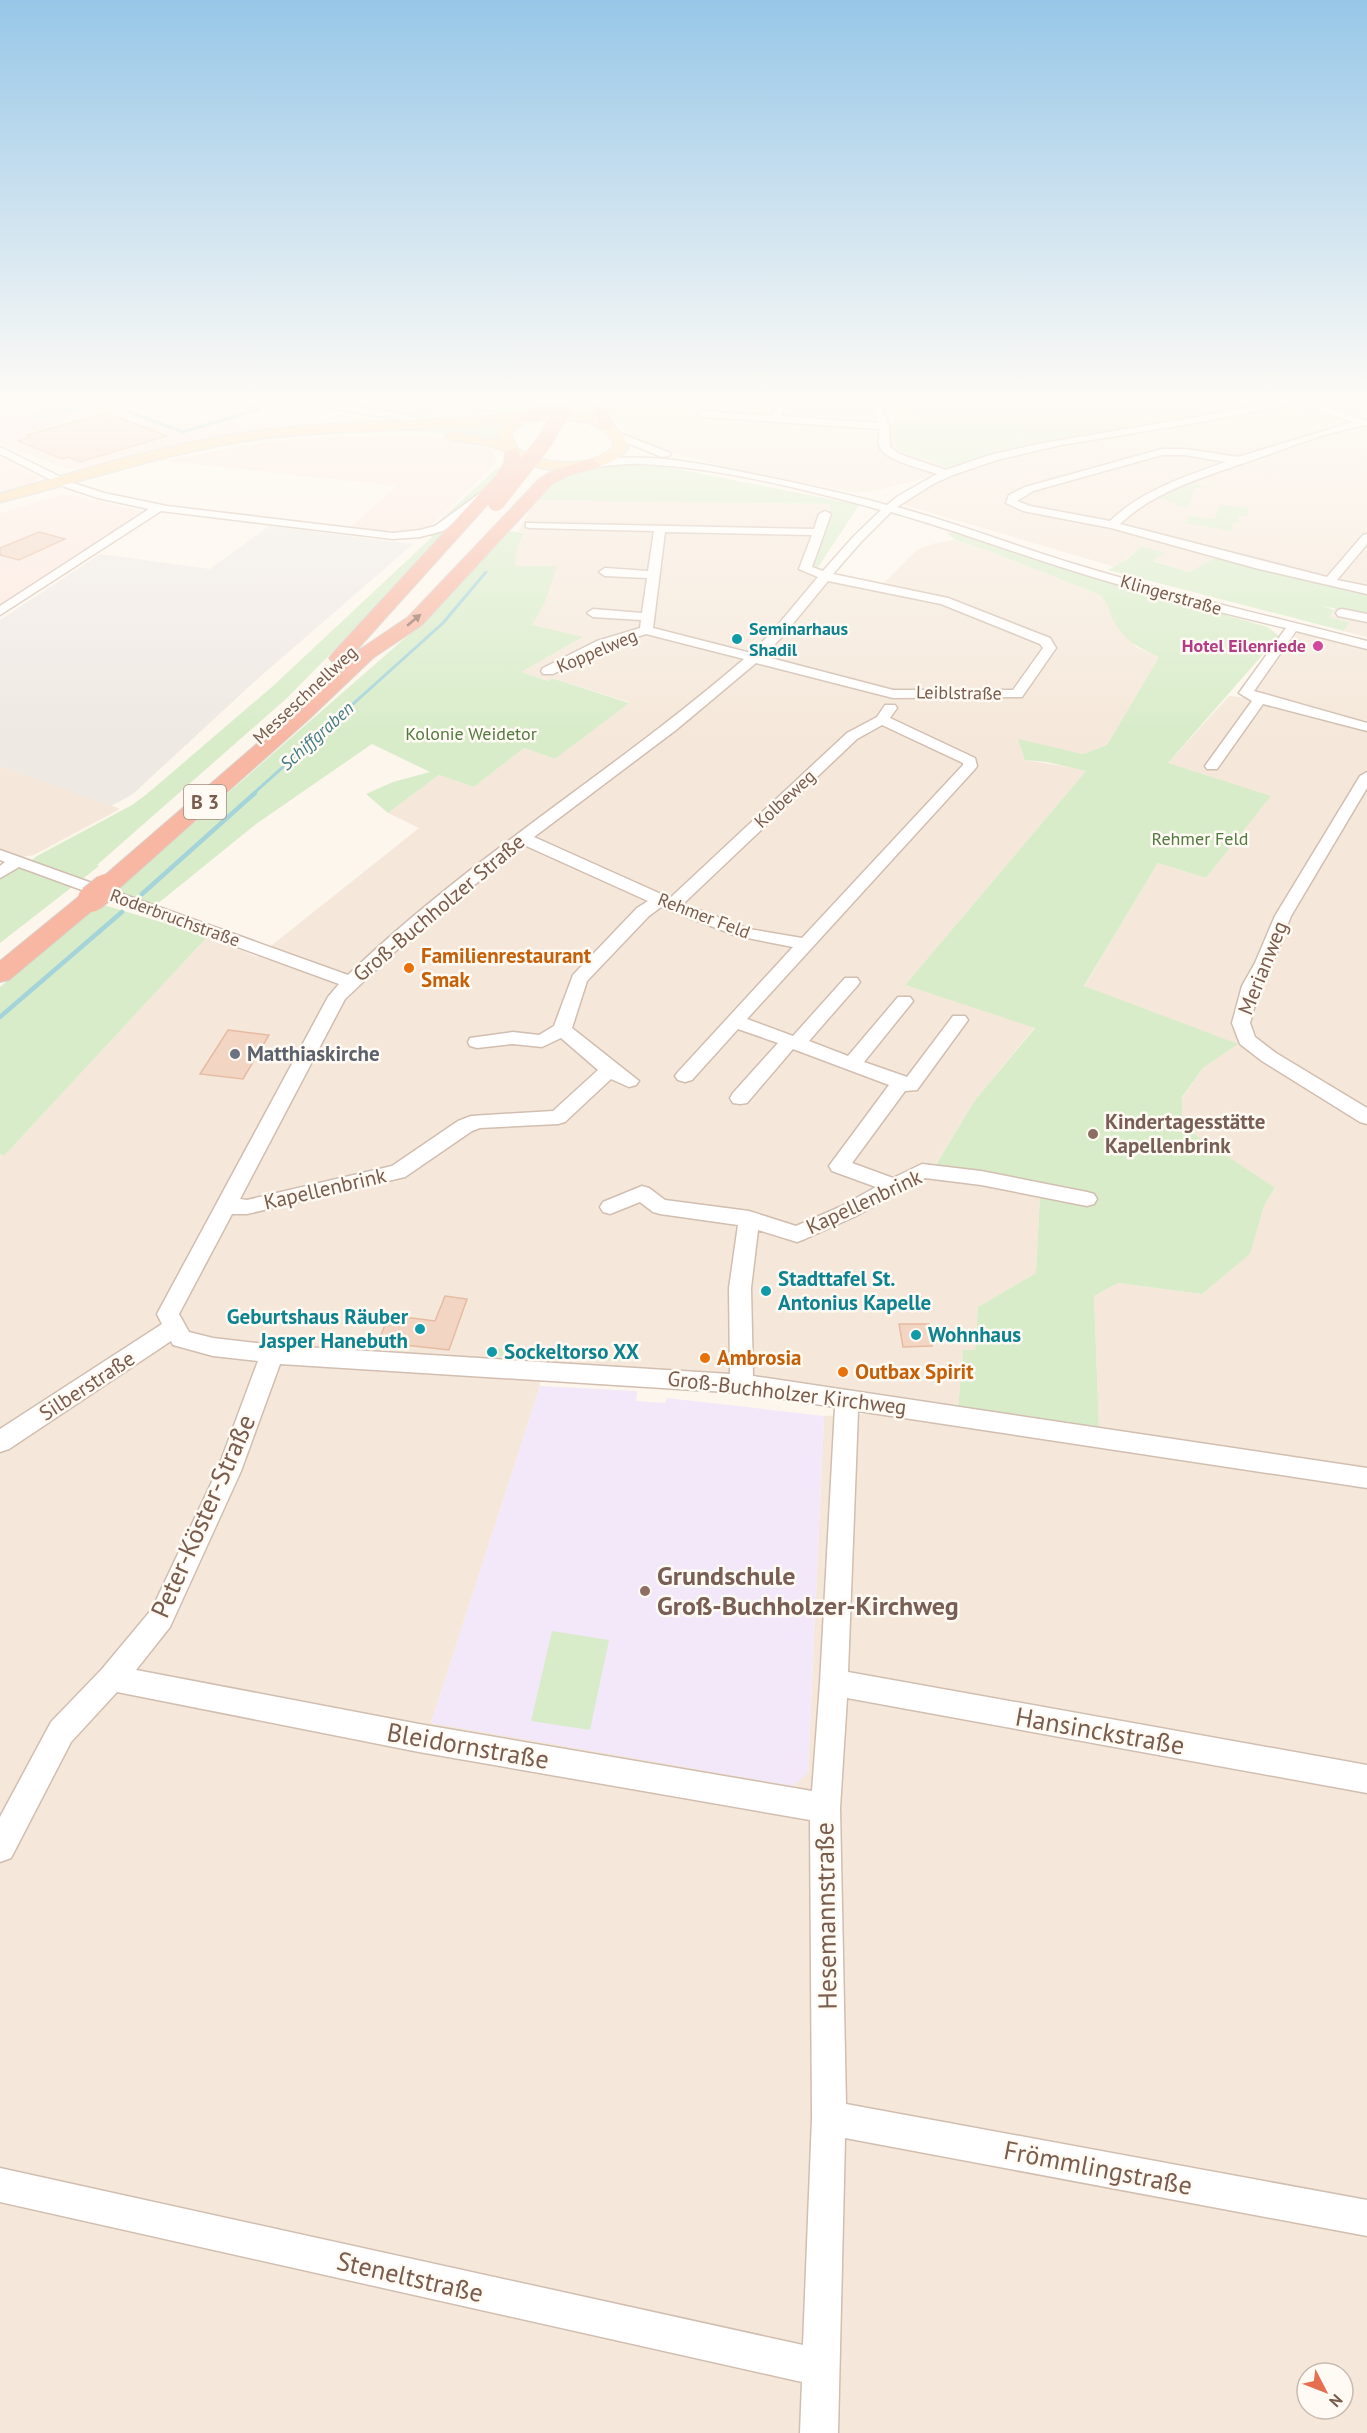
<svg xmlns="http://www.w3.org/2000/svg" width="1367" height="2433" font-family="'PT Sans',sans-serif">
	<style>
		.residential { fill: #f5e8da; fill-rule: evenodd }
		.commercial { fill: #fde8e0 }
		.industrial { fill: #efe9e4 }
		.education { fill: #f3e8fa }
		.medical { fill: #fbdfe3 }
		.green { fill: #d8ecc9 }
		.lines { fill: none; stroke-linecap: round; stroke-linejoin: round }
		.stream-far1 { stroke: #a5d3da; stroke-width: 3 }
		.stream { stroke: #a5d3da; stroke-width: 4.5 }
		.building { fill: #f3d5c3; stroke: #e6bba3; stroke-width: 1.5 }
		.minor-casing { stroke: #d1beb0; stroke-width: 3 }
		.major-casing { stroke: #dad1cd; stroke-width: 3 }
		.highway-casing { stroke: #dad1cd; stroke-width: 2 }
		.minor { fill: #fff; fill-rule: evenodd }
		.major { fill: #fbd9a5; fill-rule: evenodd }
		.highway { fill: #f7b7a3; fill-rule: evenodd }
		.highway-bridge-far1-casing { stroke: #dad1cd; stroke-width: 17; stroke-linecap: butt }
		.highway-bridge-casing { stroke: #dad1cd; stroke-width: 28; stroke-linecap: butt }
		.highway-bridge-far1 { stroke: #f7b7a3; stroke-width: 16 }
		.highway-bridge { stroke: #f7b7a3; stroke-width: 26 }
		.oneway { fill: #936e5e }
		.culture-dot { fill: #0f9aa8; stroke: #fffaf3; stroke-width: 2 }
		.hotel-dot { fill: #d1479c; stroke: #fffaf3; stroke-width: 2 }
		.food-dot { fill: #e8710a; stroke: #fffaf3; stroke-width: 2 }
		.worship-dot { fill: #6b7280; stroke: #fffaf3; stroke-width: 2 }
		.education-dot { fill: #8d6e63; stroke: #fffaf3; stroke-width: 2 }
		.labels { text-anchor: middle; stroke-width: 5; stroke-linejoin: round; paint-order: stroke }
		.far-street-label { font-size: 18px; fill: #7a5c4d; stroke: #fffaf3 }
		.far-culture-label { font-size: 18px; font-weight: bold; fill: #0d838f; stroke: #fffaf3; text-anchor: start }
		.far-hotel-label { font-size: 18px; font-weight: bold; fill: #b23c85; stroke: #fffaf3; text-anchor: end }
		.far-park-label { font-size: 18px; fill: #537a41; stroke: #fffaf3 }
		.far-water-label { font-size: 18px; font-style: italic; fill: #437c86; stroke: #fffaf3 }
		.shield { fill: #fffaf3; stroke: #a28b7f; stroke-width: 1.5 }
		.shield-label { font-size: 20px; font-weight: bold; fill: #7a5c4d }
		.street-label { font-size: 21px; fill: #7a5c4d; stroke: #fffaf3 }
		.food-label { font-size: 21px; font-weight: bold; fill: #c56008; stroke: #fffaf3; text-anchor: start }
		.worship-label { font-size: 21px; font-weight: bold; fill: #5b616d; stroke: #fffaf3; text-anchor: start }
		.education-label { font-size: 21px; font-weight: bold; fill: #785e54; stroke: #fffaf3; text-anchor: start }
		.culture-label { font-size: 21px; font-weight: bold; fill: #0d838f; stroke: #fffaf3; text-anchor: start }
		.near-street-label { font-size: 26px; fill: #7a5c4d; stroke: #fffaf3 }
		.near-education-label { font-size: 26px; font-weight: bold; fill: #785e54; stroke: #fffaf3; text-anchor: start }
	</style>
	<rect width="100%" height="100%" fill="#fdf6ec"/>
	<path class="residential" d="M 600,397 L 619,397 L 618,403 L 676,405 L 681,397 L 931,397 L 912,419 L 894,427 L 895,444 L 901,452 L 944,465 L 946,474 L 1035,448 L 1250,411 L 1310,397 L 1367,397 L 1367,592 L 1218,556 L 1189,572 L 1152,560 L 1141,547 L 1115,567 L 894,502 L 944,474 L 869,492 L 853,492 L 744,472 L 662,450 L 631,437 L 604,411 Z
		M 535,500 L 832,504 L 825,514 L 805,568 L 879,588 L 917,550 L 935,543 L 955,540 L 984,549 L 1100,595 L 1107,602 L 1111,611 L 1136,647 L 1159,657 L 1107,745 L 1083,754 L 1059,749 L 1025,760 L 1087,770 L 905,985 L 1035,1027 L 975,1100 L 929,1175 L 1040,1194 L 1036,1273 L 978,1307 L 975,1350 L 963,1350 L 958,1409 L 540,1364 L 540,1386 L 431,1723 L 808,1771 L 824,1416 L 881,1413 L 1367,1487 L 1367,2433 L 0,2433 L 0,1154 L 4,1156 L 208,936 L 257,957 L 419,828 L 388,813 L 439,775 L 474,787 L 524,748 L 555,759 L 629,702 L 552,678 L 548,681 L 520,672 L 582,638 L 532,625 L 545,602 L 556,566 L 515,566 L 516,551 L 524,533 L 518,531 ZM 1307,2373 L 1343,2373 L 1343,2409 L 1307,2409 Z
		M 1336,607 L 1367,615 L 1367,637 L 1344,631 L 1350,622 L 1329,617 Z
		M 1298,632 L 1367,649 L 1367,1472 L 1099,1429 L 1094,1296 L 1118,1283 L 1202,1294 L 1249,1254 L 1264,1206 L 1275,1189 L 1182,1126 L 1182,1098 L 1203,1068 L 1237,1044 L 1084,987 L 1158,863 L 1206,878 L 1270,797 L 1167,764 L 1229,696 L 1250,698 Z
		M 0,766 L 88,796 L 120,809 L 34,855 L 0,861 Z"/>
	<path class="commercial" d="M 0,397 L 261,397 L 394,420 L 294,426 L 227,435 L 189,442 L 82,469 L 65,468 L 0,444 Z
		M 400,436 L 443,438 L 485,447 L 493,451 L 496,463 L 432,525 L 430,531 L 393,536 L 349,528 L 397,486 L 166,461 L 238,446 L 306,438 Z
		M 0,457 L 21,469 L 40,477 L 35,482 L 0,492 Z
		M 71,495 L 144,512 L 0,605 L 0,513 L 57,496 Z"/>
	<path class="industrial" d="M 269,526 L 413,544 L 254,682 L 133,794 L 111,806 L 0,766 L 0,620 L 100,554 L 210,569 Z"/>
	<path class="education" d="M 793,399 L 868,402 L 876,424 L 785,418 Z
		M 540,1386 L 637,1391 L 636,1401 L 665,1403 L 667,1398 L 824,1416 L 808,1772 L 794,1786 L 431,1723 Z"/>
	<path class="medical" d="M 0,397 L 147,397 L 0,439 Z"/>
	<path class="green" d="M 73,397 L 147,397 L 104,409 Z
		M 298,397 L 545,397 L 536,408 L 513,414 L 432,410 L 424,417 Z
		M 619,397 L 681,397 L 676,405 L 618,404 Z
		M 931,397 L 1310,397 L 1250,411 L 1035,448 L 946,473 L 944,465 L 901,452 L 895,444 L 893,419 L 912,419 Z
		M 75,401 L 88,406 L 43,419 L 30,413 Z
		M 505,423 L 498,431 L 499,441 L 445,433 L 406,431 L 301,434 L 196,449 L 93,474 L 209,445 L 274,434 Z
		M 625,464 L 662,466 L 859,505 L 817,569 L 809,566 L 822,534 L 831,504 L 535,500 C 562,471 587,468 625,464 Z
		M 497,468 L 504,468 L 350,634 L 287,698 L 97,865 L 99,866 L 0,943 L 0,873 L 27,864 L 37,856 L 132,805 L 147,794 L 273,686 L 431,538 L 433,528 L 437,523 Z
		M 1192,483 L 1210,489 L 1195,488 L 1188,507 L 1176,505 L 1177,503 L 1159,498 Z
		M 1220,505 L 1249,508 L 1247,516 L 1238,515 L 1237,519 L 1240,520 L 1240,522 L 1233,523 L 1232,531 L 1186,523 L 1189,516 L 1215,519 Z
		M 508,531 L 524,533 L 516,551 L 515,566 L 557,566 L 545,602 L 532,625 L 583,637 L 521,672 L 548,681 L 552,678 L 629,703 L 555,759 L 524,748 L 474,787 L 439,775 L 388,813 L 366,794 L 393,782 L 430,772 L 372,744 L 256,824 L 156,905 L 112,890 L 129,876 L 132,877 L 421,624 Z
		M 946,532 L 964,536 L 1080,574 L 1268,627 L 1279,636 L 1168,763 L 1271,796 L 1206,878 L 1158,863 L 1084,986 L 1238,1044 L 1203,1068 L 1182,1097 L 1182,1126 L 1275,1188 L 1264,1206 L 1250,1254 L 1202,1294 L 1118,1283 L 1094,1296 L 1099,1429 L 958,1409 L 963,1350 L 975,1350 L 978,1307 L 1036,1273 L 1040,1194 L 929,1176 L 975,1100 L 1035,1028 L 905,985 L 1086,771 L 1047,762 L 1025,760 L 1018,739 L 1083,754 L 1107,745 L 1159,657 C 1142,649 1126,642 1116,625 C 1109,614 1110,604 1100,595 L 984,549 L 955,540 Z
		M 1141,547 L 1164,552 L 1153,561 L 1189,572 L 1218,556 L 1367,593 L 1367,615 L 1322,606 L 1334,610 L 1329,617 L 1350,622 L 1344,631 L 1108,570 L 1127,559 Z
		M 97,903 L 208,936 L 4,1156 L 0,1154 L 0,987 L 86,916 Z
		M 494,1348 L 611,1358 L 621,1355 L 621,1361 L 489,1356 Z
		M 552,1631 L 609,1640 L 590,1730 L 531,1721 Z"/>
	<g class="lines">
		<path class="stream-far1" d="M 148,403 L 170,397
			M 129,412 L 172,428
			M 176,429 L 183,432 L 259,409 L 223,397
			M 253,794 L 443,623 L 486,572"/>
		<path class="stream" d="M 142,894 L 255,793
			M 0,1017 L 122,912"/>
	</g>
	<path class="building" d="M 107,413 L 167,436 L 80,462 L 68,457 L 62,459 L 18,441 L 31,437 L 27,435 Z
		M 39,532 L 65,539 L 19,560 L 0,555 L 0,548 Z
		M 228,1030 L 269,1035 L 243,1079 L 200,1074 Z
		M 445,1296 L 467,1299 L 449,1350 L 378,1342 L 389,1315 L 435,1321 Z
		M 899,1324 L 929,1324 L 932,1346 L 903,1347 Z"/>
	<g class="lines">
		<defs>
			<path id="minor" d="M 275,397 L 295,397 L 413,416 L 425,425 L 420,428 L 410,421 L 280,400 Z
				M 780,397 L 789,397 L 781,416 L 878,423 L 869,397 L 878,397 L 889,426 L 890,447 L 899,454 L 946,470 L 990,455 L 1038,444 L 1208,415 L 1300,397 L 1314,397 L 1307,401 L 1367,421 L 1367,425 C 1325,432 1283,450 1244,463 C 1201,478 1153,492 1120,524 L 1327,577 L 1363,535 L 1367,534 L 1367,544 L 1337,580 L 1367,586 L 1367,594 L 1255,568 L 1111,528 L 1023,511 L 1006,503 L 1009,495 L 1025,487 L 1162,449 L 1185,449 L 1238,457 L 1353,422 L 1296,403 L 1208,421 L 1061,445 L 997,460 L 953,475 L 933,484 L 897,507 C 956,523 1013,545 1071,563 C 1169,593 1268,616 1367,641 L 1367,649 L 1296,631 L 1254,691 L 1367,723 L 1367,731 L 1263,704 L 1217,769 L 1207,769 L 1205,766 L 1252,701 L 1239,693 L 1286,628 C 1210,610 1135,591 1061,567 C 1004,549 948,528 891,512 L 861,542 L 833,574 L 948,598 L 1050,638 L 1056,648 L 1022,697 L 893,698 L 756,663 L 676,730 L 534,837 L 670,898 L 847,733 L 877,717 L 885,705 L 895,705 L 897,708 L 890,718 L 975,758 L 977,766 L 975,769 L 747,1019 L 793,1036 L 845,978 L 857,978 L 860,982 L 857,986 L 809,1041 L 848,1056 L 898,997 L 910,997 L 913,1001 L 910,1005 L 864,1062 L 907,1077 L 953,1016 L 965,1016 L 968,1020 L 917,1090 L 905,1091 L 852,1163 L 893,1178 L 922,1164 L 981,1171 L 1087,1192 L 1094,1194 L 1097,1199 L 1094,1204 L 1087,1206 L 981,1185 L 925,1178 L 856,1216 L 805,1239 L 797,1242 L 758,1230 L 751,1288 L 753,1376 L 1367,1468 L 1367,1488 L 858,1411 L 848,1672 L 1367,1765 L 1367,1793 L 847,1698 L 840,1808 L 846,2104 L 1367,2200 L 1367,2236 L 845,2138 L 838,2433 L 800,2433 L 802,2382 L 0,2202 L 0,2168 L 803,2345 L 812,2118 L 810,1820 L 419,1752 L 117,1692 L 71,1742 L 11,1858 L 0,1862 L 0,1817 L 51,1722 L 102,1669 L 152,1609 L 217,1471 L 258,1361 L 213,1356 L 173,1345 L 171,1341 L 9,1449 L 0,1452 L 0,1429 L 162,1324 L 157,1314 L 328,997 L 339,984 L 19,867 L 0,878 L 0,866 L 5,862 L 0,860 L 0,850 L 348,975 C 470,857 616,770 744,659 L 646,634 L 607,647 L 553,674 L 543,674 L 541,671 L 543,668 L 597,641 L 640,628 L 641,620 L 593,617 L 587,613 L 593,609 L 642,613 L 647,578 L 605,576 L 599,572 L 605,568 L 648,571 L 654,531 L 530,528 L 526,527 L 526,523 L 814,529 L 819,514 L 825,511 L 831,514 L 812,567 L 823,571 L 853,537 L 881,510 C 803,489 722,468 642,464 C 626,463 609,466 592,467 L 587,464 L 588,462 C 643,450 703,464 757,475 C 801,484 844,493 887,505 L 898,496 L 937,474 C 923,469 887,461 880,448 C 878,443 879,435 879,429 L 703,417 L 698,414 L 703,411 L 772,416 ZM 1162,455 L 1185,455 L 1226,462 C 1185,476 1141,491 1110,521 L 1030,506 L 1017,501 L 1033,491 ZM 665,532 L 812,535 L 799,569 L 818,577 L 772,632 L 751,653 L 653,628 ZM 828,581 L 941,604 L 1040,644 L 1043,648 L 1013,690 L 893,690 L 763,656 L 781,638 ZM 882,725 L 963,763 L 963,765 L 802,938 L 749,929 L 683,904 L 857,739 ZM 524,845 L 648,901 L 637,908 L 573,975 L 554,1026 L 539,1035 L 513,1032 L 470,1038 L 468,1042 L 470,1046 L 477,1048 L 513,1044 L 542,1047 L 561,1038 L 598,1070 L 553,1111 L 471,1116 L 458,1121 L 392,1166 L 247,1200 L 240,1199 L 345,999 L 416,932 ZM 661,907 L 737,936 L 793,947 L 678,1072 L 675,1076 L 678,1080 L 685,1082 L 692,1080 L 738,1029 L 778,1043 L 733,1093 L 730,1098 L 733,1103 L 740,1104 L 747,1103 L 793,1049 L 889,1085 L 829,1166 L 832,1171 L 876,1187 L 842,1206 L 796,1226 L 749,1211 L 665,1200 L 649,1188 L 642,1186 L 603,1202 L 600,1207 L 603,1212 L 610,1214 L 640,1202 L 653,1212 L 660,1214 L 738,1225 L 729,1288 L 730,1374 L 272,1345 L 213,1338 L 189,1332 L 179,1314 L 232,1214 L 247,1214 L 405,1177 L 472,1131 L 480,1128 L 558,1124 L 565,1122 L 611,1079 L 629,1087 L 636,1085 L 639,1081 L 572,1028 L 587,981 L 649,916 ZM 280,1364 L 742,1393 L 835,1407 L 820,1683 L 812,1791 L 419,1724 L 136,1670 L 170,1627 L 241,1471 Z
				M 617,432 L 670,453 L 671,455 L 662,457 L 613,437 L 613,433 Z
				M 0,447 L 73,483 L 104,493 L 167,506 L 393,533 L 420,530 L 435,526 L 491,485 L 499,485 L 500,487 L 443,531 L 420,537 L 393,539 L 161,511 L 0,615 L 0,606 L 149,509 L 98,498 L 65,487 L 0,454 Z
				M 1342,609 L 1367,614 L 1367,622 L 1338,616 L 1336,613 L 1338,610 Z
				M 1367,772 L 1367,788 L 1291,916 L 1273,963 L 1260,986 L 1250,1023 L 1255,1037 L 1276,1053 L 1367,1108 L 1367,1124 L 1360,1122 L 1262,1061 L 1240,1044 L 1232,1023 L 1242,986 L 1255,963 L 1275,916 L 1360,776 Z"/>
			<path id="major" d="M 549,411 C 578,412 620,414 628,448 C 605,477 552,474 521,462 C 514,459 508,452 502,450 C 487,443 467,443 451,440 L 445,436 L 451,432 L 500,441 L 498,432 L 505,424 C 425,432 344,428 265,438 C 174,450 89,480 0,502 L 0,494 C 88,468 176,441 266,430 C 360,419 455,422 549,411 ZM 549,419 C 572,419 609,420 614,447 C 591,469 542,466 517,448 L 511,435 L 513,430 L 528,422 Z"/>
			<path id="highway" d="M 550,397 L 564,397 C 556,411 538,425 521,421 L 519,418 C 528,409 541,408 550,397 Z
				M 587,397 L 601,397 L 614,426 L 612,429 L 602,429 Z
				M 513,448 L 518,450 C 524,462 515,473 507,483 L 346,662 L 332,662 L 329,658 L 332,654 L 496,476 L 504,463 L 505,453 Z
				M 592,459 L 600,464 L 598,467 L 567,476 L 552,484 L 422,625 L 373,658 L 309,719 L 115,892 L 106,894 L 97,892 L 94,887 L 97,882 L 295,711 L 359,650 L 408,617 L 540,478 L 555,470 Z
				M 91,892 L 100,894 L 103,899 L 100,904 L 9,980 L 0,982 L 0,961 L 82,894 Z"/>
		</defs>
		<use href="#minor" class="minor-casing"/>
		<use href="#major" class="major-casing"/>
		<use href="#highway" class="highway-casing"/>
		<use href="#minor" class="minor"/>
		<use href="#major" class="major"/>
		<use href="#highway" class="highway"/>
		<defs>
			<path id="highway-bridge-far1" d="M 496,503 L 544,442 L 570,397"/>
			<path id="highway-bridge" d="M 91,899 L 106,887"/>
		</defs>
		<use href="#highway-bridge-far1" class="highway-bridge-far1-casing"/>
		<use href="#highway-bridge" class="highway-bridge-casing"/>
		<use href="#highway-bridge-far1" class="highway-bridge-far1"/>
		<use href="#highway-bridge" class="highway-bridge"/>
	</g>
	<defs><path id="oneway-solid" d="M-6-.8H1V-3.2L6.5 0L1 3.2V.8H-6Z" transform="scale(1.5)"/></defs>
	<use class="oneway" href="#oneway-solid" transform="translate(414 620) rotate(-40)"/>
	<linearGradient id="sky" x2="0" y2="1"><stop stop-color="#97c7e8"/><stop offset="0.54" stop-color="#fefbf6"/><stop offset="1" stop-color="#fefbf6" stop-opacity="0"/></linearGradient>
	<rect width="1367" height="737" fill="url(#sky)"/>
	<g class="culture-dot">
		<circle cx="737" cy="639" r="6"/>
		<circle cx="766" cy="1291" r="6"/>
		<circle cx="420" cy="1329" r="6"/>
		<circle cx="916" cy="1335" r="6"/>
		<circle cx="492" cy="1352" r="6"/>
	</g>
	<circle class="hotel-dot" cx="1318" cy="646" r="6"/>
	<g class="food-dot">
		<circle cx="409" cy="968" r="6"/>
		<circle cx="705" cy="1358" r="6"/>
		<circle cx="843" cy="1372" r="6"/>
	</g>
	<circle class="worship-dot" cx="235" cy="1054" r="6"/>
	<g class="education-dot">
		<circle cx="1093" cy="1134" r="6"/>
		<circle cx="645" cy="1591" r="6"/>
	</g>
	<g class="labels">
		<g class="far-street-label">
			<text transform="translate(1171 595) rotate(16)" y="6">Klingerstraße</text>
			<text transform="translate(597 651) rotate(-23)" y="6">Koppelweg</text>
			<text transform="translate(959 693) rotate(1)" y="6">Leiblstraße</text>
			<text transform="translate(305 695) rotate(-43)" y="6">Messeschnellweg</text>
			<text transform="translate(785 799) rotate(-43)" y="6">Kolbeweg</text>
			<text transform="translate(704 916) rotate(21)" y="6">Rehmer Feld</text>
			<text transform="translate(175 918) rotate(20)" y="6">Roderbruchstraße</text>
		</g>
		<g class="far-culture-label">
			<text x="749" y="635">Seminarhaus<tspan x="749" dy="21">Shadil</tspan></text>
		</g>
		<g class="far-hotel-label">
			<text x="1306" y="652">Hotel Eilenriede</text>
		</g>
		<g class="far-park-label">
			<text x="471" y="740">Kolonie Weidetor</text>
			<text x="1200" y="845">Rehmer Feld</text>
		</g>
		<g class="far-water-label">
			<text transform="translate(317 736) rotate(-42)" y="6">Schiffgraben</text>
		</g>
		<rect class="shield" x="184" y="785" width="42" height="34" rx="4.5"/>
		<g class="shield-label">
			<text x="205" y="809">B 3</text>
		</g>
		<g class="street-label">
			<text transform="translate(439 908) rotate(-40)" y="7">Groß-Buchholzer Straße</text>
			<text transform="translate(1263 968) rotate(-68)" y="7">Merianweg</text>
			<text transform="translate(325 1189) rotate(-13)" y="7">Kapellenbrink</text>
			<text transform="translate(864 1202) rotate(-25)" y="7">Kapellenbrink</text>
			<text transform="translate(87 1386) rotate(-33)" y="7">Silberstraße</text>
			<text transform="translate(787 1393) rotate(7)" y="7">Groß-Buchholzer Kirchweg</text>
		</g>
		<g class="food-label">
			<text x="421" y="963">Familienrestaurant<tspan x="421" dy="24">Smak</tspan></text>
			<text x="717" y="1365">Ambrosia</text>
			<text x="855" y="1379">Outbax Spirit</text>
		</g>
		<g class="worship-label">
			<text x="247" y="1061">Matthiaskirche</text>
		</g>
		<g class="education-label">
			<text x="1105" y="1129">Kindertagesstätte<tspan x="1105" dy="24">Kapellenbrink</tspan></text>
		</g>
		<g class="culture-label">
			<text x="778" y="1286">Stadttafel St.<tspan x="778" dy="24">Antonius Kapelle</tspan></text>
			<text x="408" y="1324" text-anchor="end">Geburtshaus Räuber<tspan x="408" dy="24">Jasper Hanebuth</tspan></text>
			<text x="928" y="1342">Wohnhaus</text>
			<text x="504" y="1359">Sockeltorso XX</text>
		</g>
		<g class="near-street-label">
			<text transform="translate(203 1516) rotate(-66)" y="9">Peter-Köster-Straße</text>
			<text transform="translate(1100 1731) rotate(10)" y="9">Hansinckstraße</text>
			<text transform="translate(468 1746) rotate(10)" y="9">Bleidornstraße</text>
			<text transform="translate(826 1916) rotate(-91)" y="9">Hesemannstraße</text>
			<text transform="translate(1098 2168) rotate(11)" y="9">Frömmlingstraße</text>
			<text transform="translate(410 2277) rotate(13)" y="9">Steneltstraße</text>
		</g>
		<g class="near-education-label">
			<text x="657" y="1585">Grundschule<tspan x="657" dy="30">Groß-Buchholzer-Kirchweg</tspan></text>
		</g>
	</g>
	<g transform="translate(1325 2391) rotate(132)"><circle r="28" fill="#fffaf3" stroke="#cabbb1" stroke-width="1.5"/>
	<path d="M0-4.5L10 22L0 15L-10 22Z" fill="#e76f51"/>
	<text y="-9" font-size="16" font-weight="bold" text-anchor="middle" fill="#7a5c4d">N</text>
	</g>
</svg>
